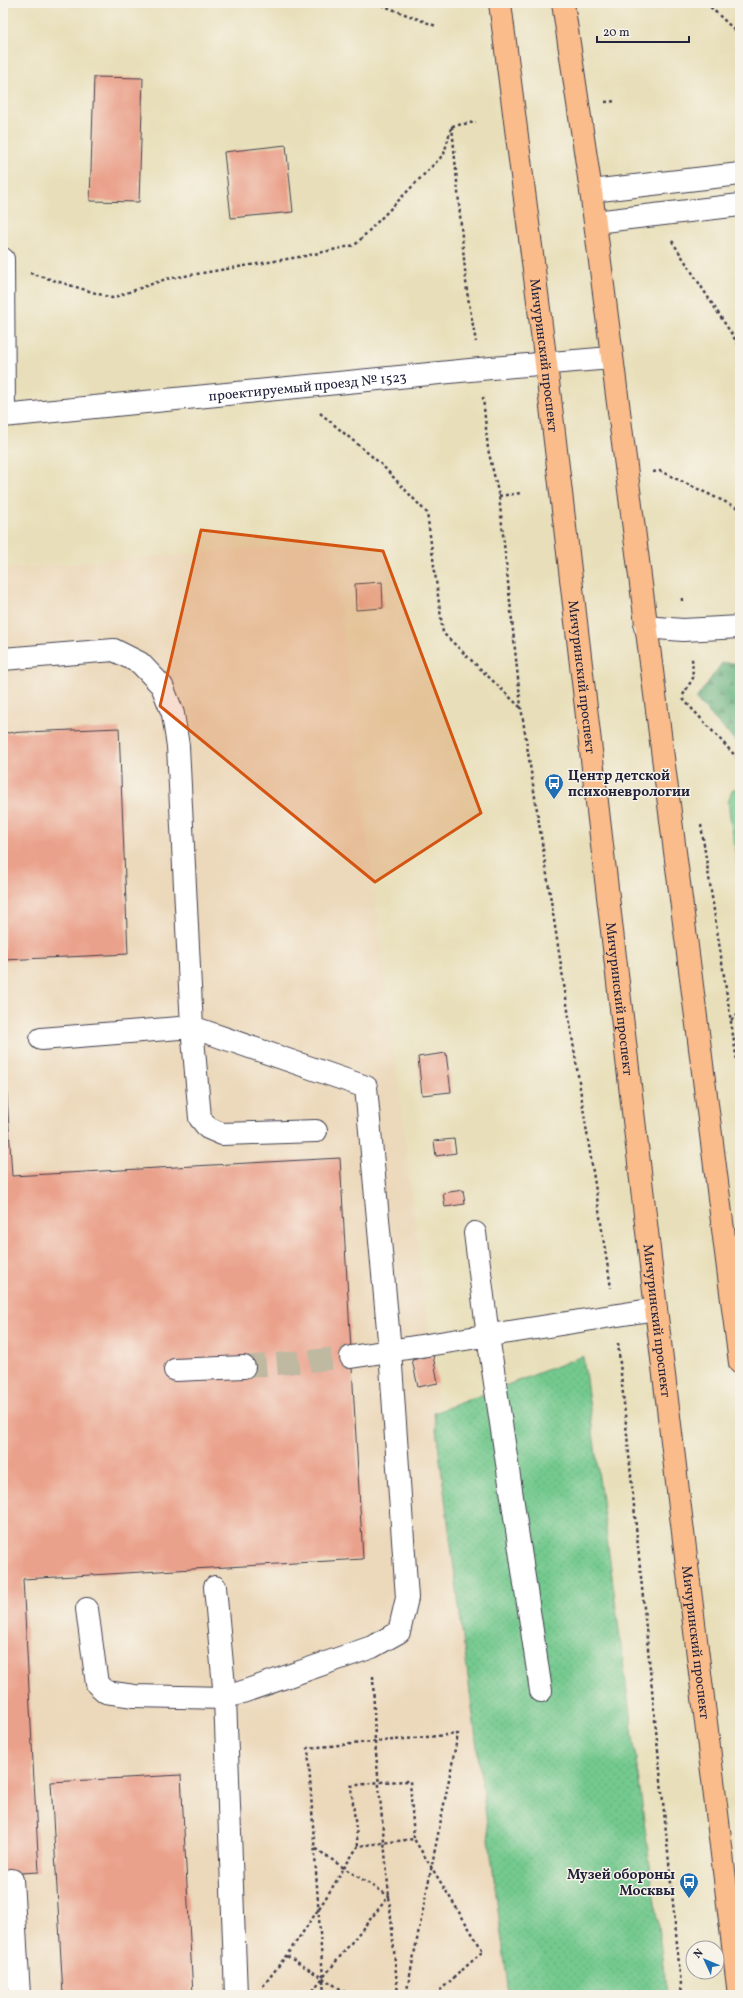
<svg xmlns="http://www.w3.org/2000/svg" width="743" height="1998" font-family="Vollkorn,serif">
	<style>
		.built { fill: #ecd8ba }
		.grass { fill: url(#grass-dots); stroke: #4a7664 }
		.forest { fill: url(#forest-firs); stroke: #40685a }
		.building { fill: #eaa18b }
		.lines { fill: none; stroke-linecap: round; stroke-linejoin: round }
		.minor-tunnel { stroke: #c0b9a1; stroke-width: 22; stroke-dasharray: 22 11; stroke-linecap: butt }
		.minor-casing { stroke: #403e4e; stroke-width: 24 }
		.major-casing { stroke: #403e4e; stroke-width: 24 }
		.path { stroke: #403e4e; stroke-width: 2.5; stroke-dasharray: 3 3; stroke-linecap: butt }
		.minor { stroke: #fff; stroke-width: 22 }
		.major { stroke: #f9bc8a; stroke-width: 22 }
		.marked { fill: #d45411; fill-opacity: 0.2; stroke: #d45411; stroke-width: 3; stroke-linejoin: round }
		.labels { text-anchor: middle; stroke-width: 3; stroke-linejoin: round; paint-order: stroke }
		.street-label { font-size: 14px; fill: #22223b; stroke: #f7f3e8 }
		.poi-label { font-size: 14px; font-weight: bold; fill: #22223b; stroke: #f7f3e8; text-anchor: start }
	</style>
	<defs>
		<pattern id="grass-dots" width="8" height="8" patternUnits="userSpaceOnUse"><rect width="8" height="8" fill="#73c98e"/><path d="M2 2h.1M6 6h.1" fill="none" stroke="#63ac7b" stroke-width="1.8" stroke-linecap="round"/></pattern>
		<pattern id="forest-firs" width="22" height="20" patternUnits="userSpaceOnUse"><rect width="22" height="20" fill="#5ead79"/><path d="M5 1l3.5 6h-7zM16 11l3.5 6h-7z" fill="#4d8c64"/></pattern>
	</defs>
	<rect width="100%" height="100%" fill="#f7f3e8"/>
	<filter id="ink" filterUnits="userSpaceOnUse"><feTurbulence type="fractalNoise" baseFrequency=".025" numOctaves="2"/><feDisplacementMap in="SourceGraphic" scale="8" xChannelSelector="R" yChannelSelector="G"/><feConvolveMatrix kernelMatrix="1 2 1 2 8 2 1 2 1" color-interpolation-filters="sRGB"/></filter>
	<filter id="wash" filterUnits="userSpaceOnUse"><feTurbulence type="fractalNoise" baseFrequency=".012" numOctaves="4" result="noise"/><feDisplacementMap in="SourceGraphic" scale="16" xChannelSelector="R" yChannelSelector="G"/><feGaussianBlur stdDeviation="0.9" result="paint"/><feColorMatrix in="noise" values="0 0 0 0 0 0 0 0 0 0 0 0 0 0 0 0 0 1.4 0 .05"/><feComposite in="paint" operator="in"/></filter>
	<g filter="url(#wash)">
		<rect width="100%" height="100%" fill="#e8dfba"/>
		<path class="built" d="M 332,542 L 430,1345 L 438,1383 L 434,1413 L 509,1995 L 3,1995 L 3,569 Z"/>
		<path class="grass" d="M 740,787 L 740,884 L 728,802 L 732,790 Z
			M 583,1356 L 667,1995 L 509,1995 L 434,1413 Z"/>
		<path class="forest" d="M 722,663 L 740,663 L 740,746 L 696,699 Z"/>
		<g id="blocks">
			<path class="building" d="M 94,77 L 143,78 L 139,202 L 90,201 Z
				M 286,145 L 293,212 L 231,218 L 224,152 Z
				M 382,582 L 383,608 L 356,610 L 355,584 Z
				M 119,728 L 128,954 L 4,960 L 3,733 Z
				M 3,1033 L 12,1176 L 340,1158 L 363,1559 L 23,1579 L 39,1872 L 3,1874 Z
				M 446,1053 L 451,1092 L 422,1095 L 418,1057 Z
				M 454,1139 L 456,1153 L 436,1156 L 434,1141 Z
				M 463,1190 L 465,1204 L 445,1207 L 443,1193 Z
				M 433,1355 L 438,1383 L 418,1387 L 412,1360 Z
				M 181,1775 L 193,1995 L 63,1995 L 51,1782 Z"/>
		</g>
	</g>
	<g filter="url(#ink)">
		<use href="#blocks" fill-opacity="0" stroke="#403e4e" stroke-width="1"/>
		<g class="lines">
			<path class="minor-tunnel" d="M 244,1367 L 351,1357"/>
			<defs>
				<g id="minor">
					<path d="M 591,191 L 740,174"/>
					<path d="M 595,222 L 740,205"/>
					<path d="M 3,259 L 4,415"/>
					<path id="s1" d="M 3,416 L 480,369 L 611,358"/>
					<path d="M 645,627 L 683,630 L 740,627"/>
					<path d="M 3,659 L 114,650 L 140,663 L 162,686 L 173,714 L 178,746 L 192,1027 L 200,1118 L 208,1128 L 222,1134 L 316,1131"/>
					<path d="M 41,1039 L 192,1027 L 366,1087 L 390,1351 L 407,1598 L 399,1632 L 372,1647 L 225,1698 L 236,1995"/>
					<path d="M 475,1233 L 488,1336 L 541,1691"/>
					<path d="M 351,1357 L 656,1309"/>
					<path d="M 175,1370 L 244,1367"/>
					<path d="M 87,1609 L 97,1684 L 106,1692 L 134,1696 L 225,1698 L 215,1587"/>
					<path d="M 12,1880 L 19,1995"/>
				</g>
				<g id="major">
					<path id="s2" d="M 500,3 L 546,364 L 656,1309 L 739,1995"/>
					<path d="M 563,3 L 591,191 L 740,1363"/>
				</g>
			</defs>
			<use href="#minor" class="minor-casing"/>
			<use href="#major" class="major-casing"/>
			<path class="path" d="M 376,3 L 436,26
				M 706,3 L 740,35
				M 605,102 L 616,101
				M 452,126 L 467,292 L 476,342
				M 452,126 L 476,122
				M 672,241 L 740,347
				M 30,273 L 112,298 L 166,279 L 305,256 L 355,245 L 444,154 L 451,128
				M 483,397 L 488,449 L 499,496 L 521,707 L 611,1288
				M 320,413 L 381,464 L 427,513 L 443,633 L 520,707
				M 653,472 L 660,471 L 740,509
				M 499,496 L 521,493
				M 682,598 L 682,604
				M 683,695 L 693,678 L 692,657
				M 683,699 L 740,761
				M 701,825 L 740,1081
				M 731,1020 L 740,1013
				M 618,1343 L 682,1995
				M 373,1676 L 375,1742 L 398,1995
				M 358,1846 L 351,1786 L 379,1782 L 410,1781 L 414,1839
				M 287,1956 L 350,1995
				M 263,1986 C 293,1948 320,1909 344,1868 L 315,1848
				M 309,1995 L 389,1896 L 344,1868 L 358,1846 L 414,1839 L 483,1951 L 435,1995
				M 324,1995 L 308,1748 L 458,1734 L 406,1995"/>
			<use href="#minor" class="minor"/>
			<use href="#major" class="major"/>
		</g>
	</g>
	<path class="marked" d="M 201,530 L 383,551 L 481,813 L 375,882 L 160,706 Z"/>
	<defs>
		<symbol id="bus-pin" viewBox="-11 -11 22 30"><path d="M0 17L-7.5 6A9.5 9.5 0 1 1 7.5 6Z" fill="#1f6fb2" stroke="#f7f3e8"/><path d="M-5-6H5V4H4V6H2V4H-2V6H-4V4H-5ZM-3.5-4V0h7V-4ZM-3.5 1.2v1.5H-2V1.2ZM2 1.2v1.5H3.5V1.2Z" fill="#fff"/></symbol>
	</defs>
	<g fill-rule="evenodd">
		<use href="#bus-pin" x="543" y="772" width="22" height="30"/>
		<use href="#bus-pin" x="678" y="1871" width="22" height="30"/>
	</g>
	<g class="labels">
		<g class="street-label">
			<text dy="5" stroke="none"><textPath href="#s2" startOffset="355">Мичуринский проспект</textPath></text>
			<text dy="5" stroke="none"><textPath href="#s1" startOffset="306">проектируемый проезд № 1523</textPath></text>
			<text dy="5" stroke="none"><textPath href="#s2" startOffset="679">Мичуринский проспект</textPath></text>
			<text dy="5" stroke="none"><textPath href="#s2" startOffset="1003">Мичуринский проспект</textPath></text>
			<text dy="5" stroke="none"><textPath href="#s2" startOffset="1327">Мичуринский проспект</textPath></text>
			<text dy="5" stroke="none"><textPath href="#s2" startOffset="1651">Мичуринский проспект</textPath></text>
		</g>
		<g class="poi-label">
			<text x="568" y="780">Центр детской<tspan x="568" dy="16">психоневрологии</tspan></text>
			<text x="675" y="1879" text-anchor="end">Музей обороны<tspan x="675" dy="16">Москвы</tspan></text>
		</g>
	</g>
	<rect width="743" height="1998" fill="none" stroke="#f7f3e8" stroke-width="16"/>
	<g transform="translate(705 1960) rotate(314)"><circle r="19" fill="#f7f3e8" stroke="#a29fa3"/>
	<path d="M0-3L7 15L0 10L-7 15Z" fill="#1f6fb2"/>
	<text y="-6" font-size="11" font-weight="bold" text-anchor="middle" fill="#22223b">N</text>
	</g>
	<path d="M597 36v6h92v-6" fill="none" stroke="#22223b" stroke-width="2"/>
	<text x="603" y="36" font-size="12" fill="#22223b" stroke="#f7f3e8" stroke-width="3" paint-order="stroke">20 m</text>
</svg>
